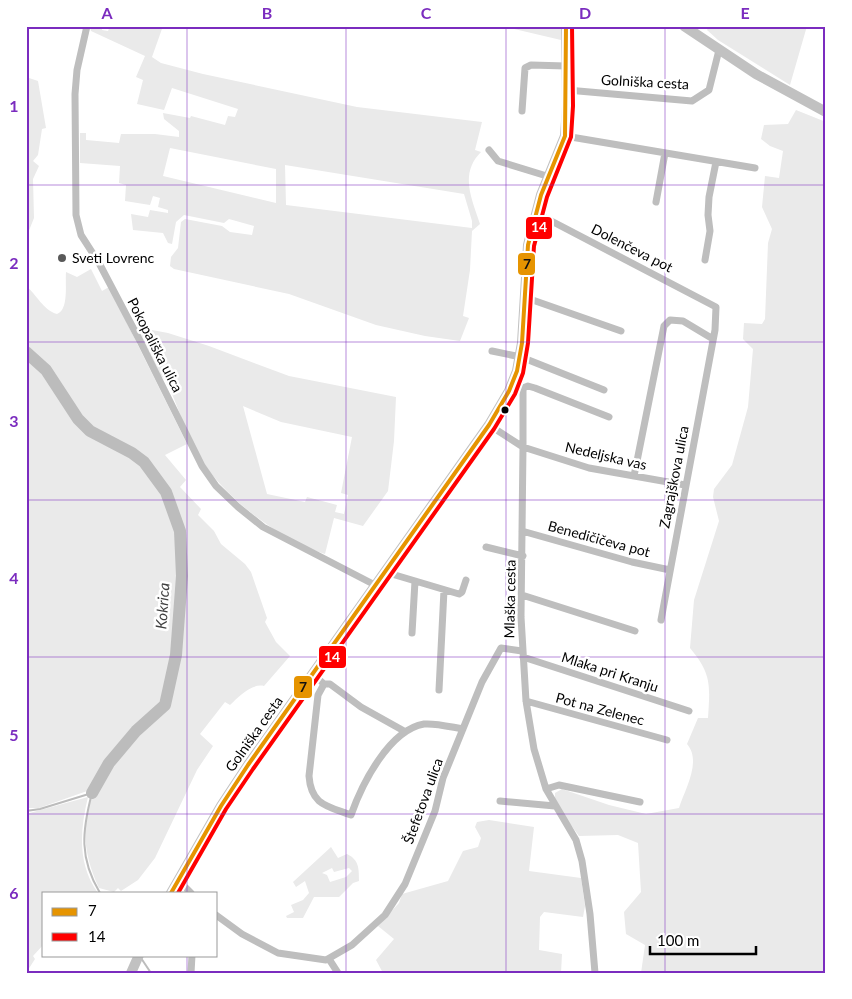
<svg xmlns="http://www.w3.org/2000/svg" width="852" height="999" font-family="Lato,sans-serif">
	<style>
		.green { fill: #eaeaea; fill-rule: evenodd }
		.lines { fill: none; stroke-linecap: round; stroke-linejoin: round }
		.stream { stroke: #bcbcbc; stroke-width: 2 }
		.river { stroke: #bcbcbc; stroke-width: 12 }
		.street { stroke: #bebebe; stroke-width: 7 }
		.secondary { stroke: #c1c1c1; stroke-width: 10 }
		.bus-1-casing { stroke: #fff; stroke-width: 8 }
		.bus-2-casing { stroke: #fff; stroke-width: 8 }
		.bus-1 { stroke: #e69400; stroke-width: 4 }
		.bus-2 { stroke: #f00; stroke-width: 4 }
		.grid { fill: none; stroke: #7b2cbf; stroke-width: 1; stroke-opacity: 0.55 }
		.poi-dot { fill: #595959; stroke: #fff; stroke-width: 2 }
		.bus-dot { fill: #000; stroke: #fff; stroke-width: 2 }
		.labels { text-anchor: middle; stroke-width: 5; stroke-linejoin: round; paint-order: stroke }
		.street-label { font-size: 14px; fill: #000; stroke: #fff }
		.poi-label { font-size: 14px; fill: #000; stroke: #fff; text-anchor: start }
		.water-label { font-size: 15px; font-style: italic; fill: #404040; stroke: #fff }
		.line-badge { stroke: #fff; stroke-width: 2 }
		.badge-label { font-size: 14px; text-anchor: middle; font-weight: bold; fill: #fff }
		.pale-badge-label { font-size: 14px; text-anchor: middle; font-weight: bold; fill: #111 }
		.neatline { fill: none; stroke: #7b2cbf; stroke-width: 2 }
		.grid-label { font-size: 16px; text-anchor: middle; font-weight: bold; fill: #7b2cbf }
	</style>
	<rect width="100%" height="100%" fill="#fff"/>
	<path class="green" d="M 90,26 L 102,26 L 102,30 L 108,31 L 110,26 L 163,26 L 152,57 L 161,63 L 203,74 L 357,107 L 482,122 L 475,150 L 481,152 C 459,174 472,199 480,224 L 472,231 L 470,270 L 463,316 L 469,318 L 460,341 L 425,336 L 376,325 L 289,294 L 174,269 L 170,266 L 171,257 L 178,248 L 181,222 L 185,219 L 222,226 L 230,232 L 252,235 L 254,226 L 229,219 L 224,223 L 184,215 L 176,222 L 172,244 L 168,243 L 163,233 L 133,230 L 131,214 L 148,217 L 150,210 L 168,213 L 168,210 L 158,207 L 160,198 L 153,196 L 150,205 L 125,201 L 126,185 L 119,183 L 120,166 L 80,163 L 80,133 L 86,133 L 86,140 L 119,143 L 121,134 L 155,134 L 179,137 L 179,131 L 164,119 L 163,113 L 190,118 L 191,116 L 225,125 L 228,116 L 235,117 L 238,109 L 172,88 L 164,110 L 137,104 L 143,80 L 136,77 L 145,56 L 91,31 ZM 170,148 L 276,169 L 276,203 L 163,176 ZM 285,165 L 464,194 L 472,221 L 472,228 L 286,205 Z
		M 507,26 L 561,26 L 561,40 L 510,28 Z
		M 709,26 L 807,26 L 790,85 L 718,40 L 707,30 Z
		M 26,77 L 38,81 L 46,128 L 42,129 L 38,155 L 33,161 L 39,166 L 33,179 L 34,218 L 26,238 Z
		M 796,110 L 826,122 L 826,973 L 641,973 L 645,945 L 626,934 L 624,912 L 641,892 L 638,843 L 618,835 L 579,836 L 555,803 L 555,793 L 562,789 L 609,805 L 646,814 L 679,808 C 685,789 702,761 687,744 L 698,718 L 708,718 C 710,686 712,674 690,648 L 694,600 L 719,521 L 713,497 L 714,489 L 732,465 L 748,407 L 753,349 L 743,339 L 744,323 L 762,324 L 765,319 L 768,243 L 772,229 L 762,207 L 765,176 L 779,178 L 783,151 L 770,146 L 761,139 L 764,125 L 788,124 Z
		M 91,269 L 102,291 L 109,287 L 187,444 L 165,455 L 186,480 L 180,487 L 201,509 L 198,515 L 214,531 L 221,544 L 245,564 L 251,572 L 267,618 L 265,622 L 276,642 L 290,656 L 264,686 C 252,683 239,696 230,705 L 225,702 L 200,734 L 213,746 L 197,770 L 155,858 L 138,880 L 121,891 L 118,888 L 114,892 L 99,888 C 81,850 79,813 103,775 C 108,767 121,757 123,748 L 104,765 L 90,790 L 39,808 L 26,808 L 26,354 L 44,369 L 57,394 L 61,396 L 87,433 L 132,454 L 167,500 L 179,533 L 178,586 L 180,588 L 185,575 L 183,536 L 168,488 L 160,476 L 136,452 L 112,442 L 79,419 L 48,371 L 26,349 L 26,286 C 37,295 43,310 57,314 C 69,310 65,284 66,272 L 77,277 Z
		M 136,327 L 168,333 L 209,346 L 289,376 L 396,397 L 394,441 L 388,491 L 363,526 L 334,518 L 325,554 C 282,542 224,497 201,459 C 187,436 178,407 167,382 L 160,375 ZM 243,406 L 281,422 L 352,437 L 341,493 L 348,495 L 344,514 L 335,512 L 337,505 L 307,497 L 305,502 L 267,494 Z
		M 88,797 C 80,830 77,864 98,893 L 44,893 L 44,944 L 33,956 L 35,959 L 26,973 L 26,814 Z
		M 489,820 L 534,827 L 529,871 L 581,878 L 585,906 L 583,917 L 544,912 L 540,917 L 539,950 L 562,954 L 561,973 L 383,973 L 376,960 L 394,939 L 378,926 L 399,903 L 402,894 L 448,881 L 463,851 L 478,847 L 481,838 L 475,827 L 477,822 Z
		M 331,847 L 338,858 L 347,854 C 359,860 359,868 359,881 L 353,883 L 339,897 L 314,897 L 303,918 L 287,918 L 286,916 L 294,912 L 291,905 L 303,900 L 309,893 L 305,881 L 296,887 L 293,882 ZM 332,868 L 334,872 L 349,868 L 352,871 L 346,877 L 330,882 L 327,875 L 322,873 Z"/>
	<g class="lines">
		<path class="stream" d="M 26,811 L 40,809 L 92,793 C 82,831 79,858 100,893
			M 141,958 L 151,973"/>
		<path class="river" d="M 26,352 L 46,370 L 78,419 L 90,431 L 132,453 L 144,462 L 166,492 L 180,531 L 182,576 L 176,655 L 165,705 L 136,731 L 109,763 L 92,793"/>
		<path class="street" d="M 87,26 L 77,70 L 75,94 L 76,215 L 81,235 L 99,263 L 140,341 L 202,466 L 216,486 L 238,507 L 263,527 L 375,585
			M 567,90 L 692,101 L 709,90 L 719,50
			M 522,111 L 525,68 L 531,65 L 566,66
			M 565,136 L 755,168
			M 489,150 L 498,161 L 550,177
			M 656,202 L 665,153
			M 536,213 L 716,307 L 715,330 L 661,620
			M 705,260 L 710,231 L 708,215 L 709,197 L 716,162
			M 524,297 L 621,331
			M 492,351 L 521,357 L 604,390
			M 609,417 L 535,388 L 528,386 L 523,388 L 523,447 L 589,468 L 685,485
			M 489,425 L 523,447 L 521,617 L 526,701 L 534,749 L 546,789 L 576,840 L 582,861 L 590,914 L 595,973
			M 634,476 L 664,326 L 670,320 L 683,321 L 713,339
			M 522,531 L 632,562 L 670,570
			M 486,547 L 523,556
			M 385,572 L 459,594 L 462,592 L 466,580
			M 522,595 L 635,631
			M 412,633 L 415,581
			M 523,657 L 689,711
			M 313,674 L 324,684 L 318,695 L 309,776 C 311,805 327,806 351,815 C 362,784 389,730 424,724 C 436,723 451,727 463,729
			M 324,684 L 330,684 L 361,707 L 404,731
			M 439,690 L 444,590
			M 526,701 L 667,740
			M 546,789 L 559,785 L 640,802
			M 500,801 L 555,806
			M 178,880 L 191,893
			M 216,915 L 242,934 L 278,953 L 326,960 L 352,945 L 385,915 L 405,884 L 435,811 L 443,778 L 482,682 L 501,648 L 522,651
			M 329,959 L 338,973
			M 191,973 L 192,955"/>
		<path class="secondary" d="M 684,26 L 756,74 L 826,112
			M 171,893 L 221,806 L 248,765 L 489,425 L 509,391 L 517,371 L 522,343 L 528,245 L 541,195 L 565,136 L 567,106 L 566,26
			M 131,973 L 139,955"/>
		<defs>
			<path id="bus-1" d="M 171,893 L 221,806 L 248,765 L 489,425 L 509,391 L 517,371 L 522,343 L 528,245 L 541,195 L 565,136 L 566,26"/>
			<path id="bus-2" d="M 178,893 L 226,809 L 253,769 L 494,429 L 515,394 L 523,373 L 528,343 L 534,246 L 547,197 L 571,137 L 573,106 L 572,26"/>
		</defs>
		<use href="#bus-1" class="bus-1-casing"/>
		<use href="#bus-2" class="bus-2-casing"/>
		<use href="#bus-1" class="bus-1"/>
		<use href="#bus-2" class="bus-2"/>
	</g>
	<path class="grid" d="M 187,26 L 187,893M 346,26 L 346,973M 506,26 L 506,973M 665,26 L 665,973M 26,185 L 826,185M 26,342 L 826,342M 26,500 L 826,500M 26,657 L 826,657M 26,814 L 826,814M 187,955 L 187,973"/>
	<circle class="poi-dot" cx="62" cy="258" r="5"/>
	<circle class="bus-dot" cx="505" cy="410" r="4.5"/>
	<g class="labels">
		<g class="street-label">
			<text transform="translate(645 82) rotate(3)" y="5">Golniška cesta</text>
			<text transform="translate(632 248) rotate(27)" y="5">Dolenčeva pot</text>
			<text transform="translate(155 345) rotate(63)" y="5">Pokopališka ulica</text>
			<text transform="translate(606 456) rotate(13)" y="5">Nedeljska vas</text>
			<text transform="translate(674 477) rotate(-79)" y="5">Zagrajškova ulica</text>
			<text transform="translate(599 539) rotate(15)" y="5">Benedičičeva pot</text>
			<text transform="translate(510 599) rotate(-89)" y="5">Mlaška cesta</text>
			<text transform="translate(610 672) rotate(18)" y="5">Mlaka pri Kranju</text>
			<text transform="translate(600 709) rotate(15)" y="5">Pot na Zelenec</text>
			<text transform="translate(254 734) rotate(-55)" y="5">Golniška cesta</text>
			<text transform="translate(423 801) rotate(-70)" y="5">Štefetova ulica</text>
		</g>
		<g class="poi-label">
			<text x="72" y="263">Sveti Lovrenc</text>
		</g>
		<g class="water-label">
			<text transform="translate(163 606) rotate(-86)" y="5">Kokrica</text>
		</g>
	</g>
	<g class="line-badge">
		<rect x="525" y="216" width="28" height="24" rx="5" fill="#f00"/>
		<rect x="517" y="252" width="19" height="24" rx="5" fill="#e69400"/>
		<rect x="318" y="645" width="29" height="24" rx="5" fill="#f00"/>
		<rect x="293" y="675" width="20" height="24" rx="5" fill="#e69400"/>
	</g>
	<g class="badge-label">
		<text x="539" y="232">14</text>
		<text x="332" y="662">14</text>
	</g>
	<g class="pale-badge-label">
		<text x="527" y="269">7</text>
		<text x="303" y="692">7</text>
	</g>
	<rect width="852" height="999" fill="none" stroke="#ffffff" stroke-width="55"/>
	<rect x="42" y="892" width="175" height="65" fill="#ffffff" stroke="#999999"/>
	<rect x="52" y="908" width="25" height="8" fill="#e69400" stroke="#999999"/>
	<text x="88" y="916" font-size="15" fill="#000000">7</text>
	<rect x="52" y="933" width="25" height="8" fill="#ff0000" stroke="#999999"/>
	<text x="88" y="942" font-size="15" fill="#000000">14</text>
	<path d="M650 946v8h106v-8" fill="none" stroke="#000000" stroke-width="2.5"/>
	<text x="657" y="946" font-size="15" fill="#000000" stroke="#ffffff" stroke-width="4" paint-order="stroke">100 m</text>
	<rect x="28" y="28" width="796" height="944" class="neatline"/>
	<g class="grid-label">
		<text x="107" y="19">A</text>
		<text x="267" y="19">B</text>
		<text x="426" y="19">C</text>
		<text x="585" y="19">D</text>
		<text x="745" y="19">E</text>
		<text x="14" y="112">1</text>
		<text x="14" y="269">2</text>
		<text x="14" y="427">3</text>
		<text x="14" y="584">4</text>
		<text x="14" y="741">5</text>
		<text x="14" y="899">6</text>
	</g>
</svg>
